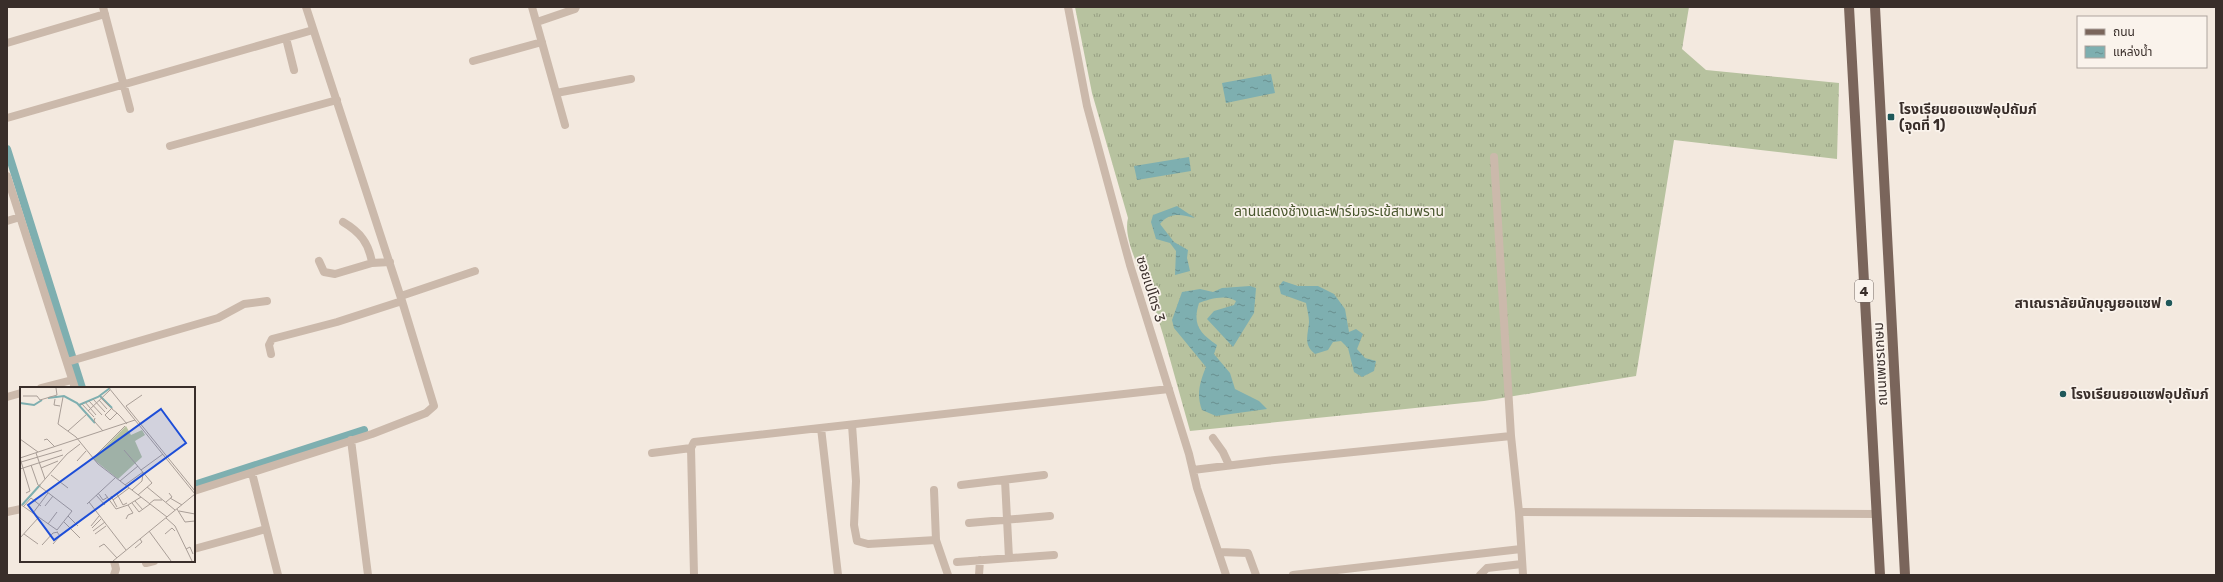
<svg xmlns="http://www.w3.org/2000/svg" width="2223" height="582" font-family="Rubik,'Noto Sans Thai',sans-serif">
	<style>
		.grass { fill: url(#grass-tufts) }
		.water { fill: url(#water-ripples) }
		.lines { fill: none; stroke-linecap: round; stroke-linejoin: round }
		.canal { stroke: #7eafb0; stroke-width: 8 }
		.minor { stroke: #cbb9ab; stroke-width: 8 }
		.major { stroke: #7a655b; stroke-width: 10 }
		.poi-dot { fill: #1f585a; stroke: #faf3ec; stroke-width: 1.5 }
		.labels { text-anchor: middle; stroke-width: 3.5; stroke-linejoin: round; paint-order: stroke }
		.shield { fill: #faf3ec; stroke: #736964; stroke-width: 1 }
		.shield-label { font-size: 13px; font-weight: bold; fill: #392e2a }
		.poi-label { font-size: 14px; font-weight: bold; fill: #392e2a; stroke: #faf3ec; text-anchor: start }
		.park-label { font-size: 14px; fill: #49572e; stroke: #faf3ec }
		.street-label { font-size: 14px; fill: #392e2a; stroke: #faf3ec }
		.inset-river { fill: none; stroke: #7eafb0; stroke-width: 2 }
		.inset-road { fill: none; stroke: #a99e97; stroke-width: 1 }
		.view { fill: #1d4ed8; fill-opacity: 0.15; stroke: #1d4ed8; stroke-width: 2 }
		.inset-edge { fill: none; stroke: #392e2a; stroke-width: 2 }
	</style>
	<defs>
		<pattern id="grass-tufts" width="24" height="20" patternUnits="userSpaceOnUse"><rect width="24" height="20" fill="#b7c29f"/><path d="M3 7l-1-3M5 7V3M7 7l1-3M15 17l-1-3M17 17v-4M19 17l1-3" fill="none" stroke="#969e82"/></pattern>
		<pattern id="water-ripples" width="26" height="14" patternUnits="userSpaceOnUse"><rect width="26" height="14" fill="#7eafb0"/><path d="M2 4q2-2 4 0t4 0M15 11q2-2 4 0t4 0" fill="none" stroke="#688f8f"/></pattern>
	</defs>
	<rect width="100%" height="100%" fill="#f3e9df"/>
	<path class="grass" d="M 1075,7 L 1689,7 L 1682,49 L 1706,70 L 1839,83 L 1837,159 L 1674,140 L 1636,376 L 1484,401 L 1190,431 C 1178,389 1167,346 1154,305 C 1146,280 1122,242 1128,218 L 1092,93 Z"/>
	<path class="water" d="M 1271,74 L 1275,93 L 1226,103 L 1222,83 Z
		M 1189,157 L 1191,171 L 1137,180 L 1134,166 Z
		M 1177,206 L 1195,218 C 1181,214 1169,212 1160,224 L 1174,242 L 1188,250 L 1187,258 L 1190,271 L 1175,275 L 1176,251 L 1170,243 L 1156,239 L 1151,222 L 1153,215 Z
		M 1283,281 L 1298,286 L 1318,286 L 1334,294 L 1345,309 L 1349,332 L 1356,329 L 1363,334 L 1357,349 L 1365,358 L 1376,361 L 1374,371 L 1362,377 L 1354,372 L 1348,348 L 1341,341 L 1333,342 L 1328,350 L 1315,354 C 1303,345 1308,335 1309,322 C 1309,316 1307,309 1306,303 L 1281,294 L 1279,286 Z
		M 1250,286 L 1256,288 L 1254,313 L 1233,347 L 1207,319 L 1214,311 L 1234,305 L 1236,301 C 1226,294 1209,299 1199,303 C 1192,325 1200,333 1217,345 L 1214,354 L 1230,373 L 1235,389 L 1259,401 L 1267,409 L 1216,416 L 1202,410 C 1196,394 1200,382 1206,367 L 1174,328 L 1172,320 L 1182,292 L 1200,289 L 1213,292 L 1222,288 Z"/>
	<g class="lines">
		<path class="canal" d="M 7,149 L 82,388
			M 194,485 L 364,430"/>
		<path class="minor" d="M 103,7 L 130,109
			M 532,7 L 565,125
			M 1068,7 L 1087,106 L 1130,265 L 1189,454 L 1197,488 L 1226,575
			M 537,22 L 575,9 L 576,7
			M 286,38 L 294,70
			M 7,43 L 105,14
			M 473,61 L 542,42
			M 556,93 L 631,79
			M 7,118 L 313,30
			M 170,146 L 337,100
			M 1494,157 L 1511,436 L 1519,512 L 1523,575
			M 7,176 L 75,388
			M 7,221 L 20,217
			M 343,222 C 360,232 369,243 372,263 L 390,262
			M 319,261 L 324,272 L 335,274 L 372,263
			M 401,296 L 475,271
			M 271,354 L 269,345 L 272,339 L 337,322 L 402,301
			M 67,362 L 218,318 L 244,304 L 267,301
			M 41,388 L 72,380
			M 7,397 L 21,393
			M 852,425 L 856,481 L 854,525 L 857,541 L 868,544 L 936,540
			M 821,428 L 838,575
			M 1213,438 L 1223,452 L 1229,465
			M 351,440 L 368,575
			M 652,453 L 691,448
			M 1193,470 L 1266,461 L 1511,436
			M 252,473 L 278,575
			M 1005,480 L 1009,558
			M 961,485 L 1044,475
			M 934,490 L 936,540 L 948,575
			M 194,491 L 372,434 L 426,413 L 434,406 L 402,301 L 306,7
			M 7,512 L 21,509
			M 1519,512 L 1877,514
			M 969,523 L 1050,516
			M 194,549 L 266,529
			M 1219,552 L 1248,553 L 1256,575
			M 957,562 L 1054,555
			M 146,563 L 154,561
			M 114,575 L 116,569 L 114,561
			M 694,575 L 691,448 L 694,442 L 1169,389
			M 979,575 L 980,560
			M 1293,575 L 1521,549
			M 1480,575 L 1487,568 L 1522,564"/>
		<path class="major" d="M 1849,7 L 1880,575
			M 1875,7 L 1905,575"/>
	</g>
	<g class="poi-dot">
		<rect x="1887" y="113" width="8" height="8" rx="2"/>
		<circle cx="2169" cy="303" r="4"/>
		<circle cx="2063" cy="394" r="4"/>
	</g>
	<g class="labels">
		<rect class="shield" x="1855" y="280" width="18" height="22" rx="3"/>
		<g class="shield-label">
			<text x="1864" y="296">4</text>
		</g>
		<g class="poi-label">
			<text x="1899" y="114">โรงเรียนยอแซฟอุปถัมภ์<tspan x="1899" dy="16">(จุดที่ 1)</tspan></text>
			<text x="2161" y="308" text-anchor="end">สาเณราลัยนักบุญยอแซฟ</text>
			<text x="2071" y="399">โรงเรียนยอแซฟอุปถัมภ์</text>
		</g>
		<g class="park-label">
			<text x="1339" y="216">ลานแสดงช้างและฟาร์มจระเข้สามพราน</text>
		</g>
		<g class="street-label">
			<text transform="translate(1151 289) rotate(73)" y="5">ซอยเปโตร 3</text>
			<text transform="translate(1880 364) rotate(-93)" y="5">ถนนเพชรเกษม</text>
		</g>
	</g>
	<g transform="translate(20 387)">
		<rect width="175" height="175" fill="#f3e9df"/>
		<path d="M 106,39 L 111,48 L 122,43 L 125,48 L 115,54 L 122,70 L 98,92 L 73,72 Z" fill="#b7c29f"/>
		<path class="inset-river" d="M 80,9 L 92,21M 28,11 L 44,9 L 57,16 L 75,36M 0,16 L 14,18 L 22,13M 59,18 L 78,10 L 90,1M 2,118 L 20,98"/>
		<path class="inset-road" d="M 89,1 L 175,107M 3,9 L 17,9 L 20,13 L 37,8 L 36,1M 43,10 L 38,37 L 56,50 L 78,77 L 147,130M 81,11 L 90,20M 35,12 L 34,18 L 40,19M 73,12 L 85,25M 79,13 L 87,22M 69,14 L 82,28M 65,15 L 76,28M 62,17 L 74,30M 106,19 L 122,8M 106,19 L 175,104M 68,24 L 90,3M 97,26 L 90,33 L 85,28 L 92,21 L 92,22 L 97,26 L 101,30 L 107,37M 75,31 L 74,34 L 83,44M 48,44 L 67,27M 0,52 L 18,65M 24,53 L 27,52 L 35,60M 104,63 L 132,96 L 118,108M 16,66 L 25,92M 0,71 L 115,33M 0,71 L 10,104 L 6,106M 72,72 L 105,39M 57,74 L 66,64M 1,75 L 42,63M 21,81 L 38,74M 0,82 L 43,68M 121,83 L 143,67M 31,88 L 48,101M 100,94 L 118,79M 105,98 L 123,85M 19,99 L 47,67 L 60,57M 127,100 L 155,123M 112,103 L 122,94 L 123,86M 100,105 L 97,107 L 103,118 L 107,116M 78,106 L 83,113 L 88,110M 85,107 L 96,122 L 108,118 L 121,110M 76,108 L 85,118M 91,109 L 97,120M 150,111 L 162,118M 93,113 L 109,101M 115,114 L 123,123M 69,115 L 106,163M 146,115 L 152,110 L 149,106M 112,116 L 119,125 L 130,117M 0,117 L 37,143 L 52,124 L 18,98 L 11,78M 67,117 L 95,91M 129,117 L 134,113 L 142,113M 4,119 L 11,111 L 21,119M 25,119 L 33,109M 157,122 L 165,135 L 175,134M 159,124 L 175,127M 13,126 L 28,106M 48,129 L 58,139M 146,131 L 155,139 L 172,174M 106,132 L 108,128 L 113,126 L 108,118M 44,135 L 60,151M 28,137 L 37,125M 71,139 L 79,129M 72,141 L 81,132M 73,144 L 85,135M 129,144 L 151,174M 4,147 L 18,157M 75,147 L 86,139M 145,147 L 152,141 L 155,144M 0,151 L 19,130M 33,157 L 40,149 L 37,145M 22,158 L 33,146 L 38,145M 79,160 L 84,157 L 97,171M 115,161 L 122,155 L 120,152M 166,162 L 170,160 L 173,167M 93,174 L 175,107"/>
		<path class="view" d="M 141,22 L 166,56 L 34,153 L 8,118 Z"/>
		<rect width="175" height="175" class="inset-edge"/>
	</g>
	<rect width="2223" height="582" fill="none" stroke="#392e2a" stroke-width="16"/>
	<rect x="2077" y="16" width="130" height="52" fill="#faf3ec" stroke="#ada49e"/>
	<rect x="2085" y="29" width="20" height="6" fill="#7a655b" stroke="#ada49e"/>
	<text x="2113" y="36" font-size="12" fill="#392e2a">ถนน</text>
	<rect x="2085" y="46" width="20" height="12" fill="url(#water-ripples)" stroke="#ada49e"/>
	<text x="2113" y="56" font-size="12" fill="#392e2a">แหล่งน้ำ</text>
</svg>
